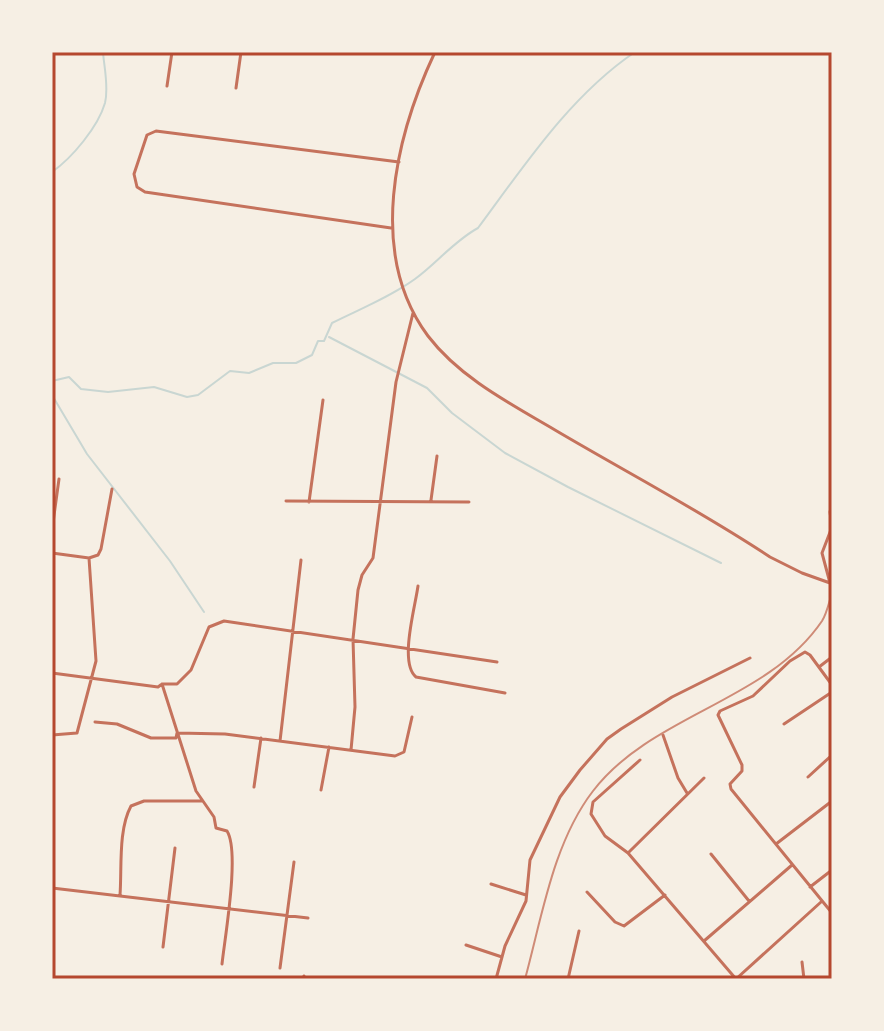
<svg xmlns="http://www.w3.org/2000/svg" width="884" height="1031" font-family="'Zilla Slab',serif">
	<style>
		.lines { fill: none; stroke-linecap: round; stroke-linejoin: round }
		.stream { stroke: #c9d6d2; stroke-width: 2 }
		.minor { stroke: #c5725c; stroke-width: 3 }
		.rail { stroke: #cf8b77; stroke-width: 2 }
		.neatline { fill: none; stroke: #b5482f; stroke-width: 3 }
	</style>
	<rect width="100%" height="100%" fill="#f6efe4"/>
	<g class="lines">
		<path class="stream" d="M 52,172 C 72,158 98,127 105,103 C 109,87 104,67 103,52
			M 329,337 L 427,388 L 452,413 L 505,453 L 568,487 L 721,563
			M 52,381 L 69,377 L 81,389 L 108,392 L 154,387 L 187,397 L 198,395 L 230,371 L 249,373 L 273,363 L 296,363 L 312,355 L 318,341 L 324,341 L 332,323 C 360,309 390,297 415,279 C 437,263 454,241 478,228 C 524,166 570,96 635,52
			M 52,395 L 87,454 L 170,561 L 204,612"/>
		<path class="minor" d="M 435,52 C 395,137 367,254 428,336 C 460,378 511,404 555,430 C 626,472 701,511 770,557 L 802,573 L 830,583
			M 167,86 L 172,52
			M 236,88 L 241,52
			M 391,228 L 145,192 L 137,187 L 134,174 L 147,135 L 156,131 L 399,162
			M 431,500 L 437,456
			M 286,501 L 469,502
			M 309,502 L 323,400
			M 52,530 L 59,479
			M 52,553 L 89,558
			M 830,583 L 822,553 L 832,527 L 830,512 L 832,505
			M 418,586 C 415,608 399,663 416,677 L 505,693
			M 819,667 L 832,657
			M 52,673 L 158,687 L 162,684 L 177,684 L 191,670 L 209,627 L 224,621 L 497,662
			M 162,684 L 196,791 L 214,817 L 216,828 L 227,831 C 240,852 225,936 222,964
			M 832,685 L 810,655 L 805,652 L 790,661 L 753,696 L 720,711 L 718,715 L 742,765 L 742,771 L 730,784 L 731,789 L 832,913
			M 95,722 L 117,724 L 151,738 L 176,738 L 177,733 L 225,734 L 395,756 L 404,752 L 412,717
			M 784,724 L 832,692
			M 52,735 L 77,733 L 96,661 L 89,558 L 98,555 L 101,549 L 112,489
			M 663,735 L 678,778 L 687,793
			M 280,741 L 301,560
			M 351,750 L 355,707 L 353,639 L 358,590 L 362,575 L 373,558 L 396,382 L 413,313
			M 640,760 L 593,802 L 591,814 L 605,836 L 628,853 L 736,979
			M 808,777 L 832,755
			M 254,787 L 261,738
			M 321,790 L 329,747
			M 776,844 L 832,801
			M 628,853 L 704,778
			M 711,854 L 749,901
			M 491,884 L 526,895
			M 810,887 L 832,870
			M 52,888 L 308,918
			M 587,892 L 615,922 L 624,926 L 665,895
			M 120,895 C 122,868 118,830 131,806 L 144,801 L 201,801
			M 704,941 L 792,865
			M 466,945 L 502,957
			M 163,947 L 175,848
			M 802,962 L 804,979
			M 280,968 L 294,862
			M 304,976 L 305,979
			M 496,979 L 505,946 L 526,901 L 530,860 L 560,797 L 580,770 L 607,739 L 621,729 L 672,697 L 750,658
			M 568,979 L 579,931
			M 736,979 L 821,902"/>
		<path class="rail" d="M 525,979 C 542,917 553,843 593,791 C 652,714 767,702 822,621 C 827,613 829,602 832,593"/>
	</g>
	<rect width="884" height="1031" fill="none" stroke="#f6efe4" stroke-width="108"/>
	<rect x="54" y="54" width="776" height="923" class="neatline"/>
</svg>
